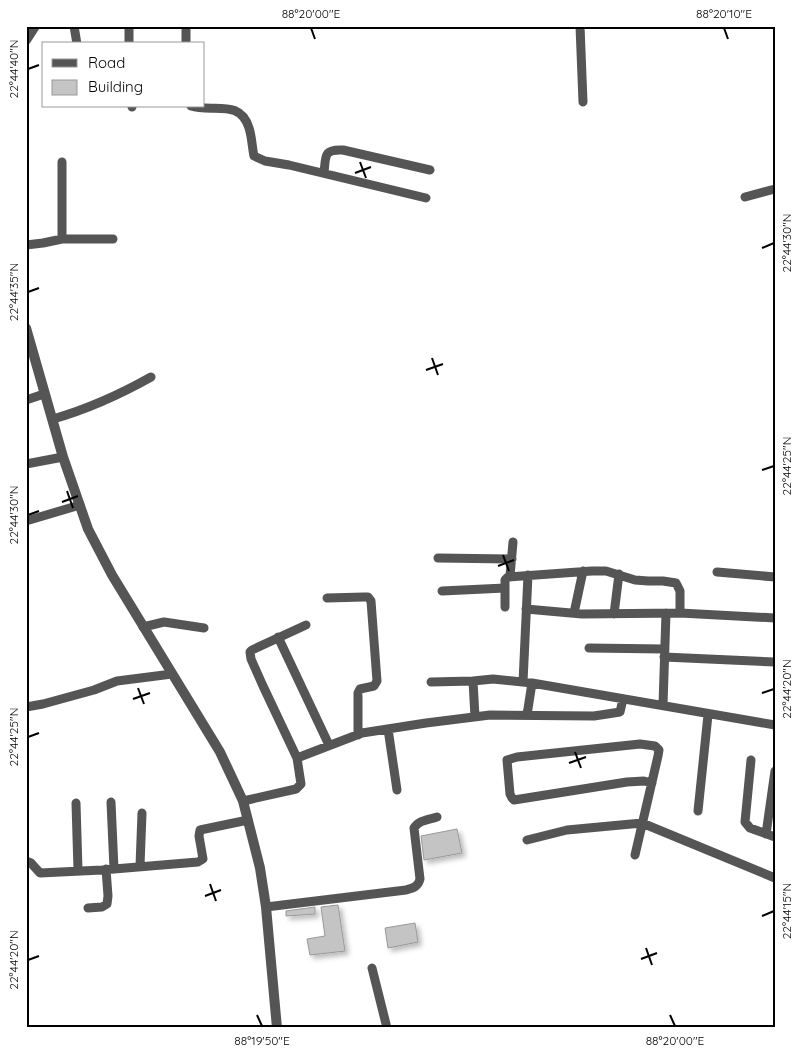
<svg xmlns="http://www.w3.org/2000/svg" width="801" height="1054" font-family="Quicksand,sans-serif">
	<style>
		.building { fill: #c4c4c4; stroke: #999; filter: url(#shadow) }
		.lines { fill: none; stroke-linecap: round; stroke-linejoin: round }
		.minor { stroke: #555; stroke-width: 9 }
		.tertiary { stroke: #555; stroke-width: 10 }
		.ticks { fill: none; stroke: #000; stroke-width: 2 }
		.neatline { fill: none; stroke: #000; stroke-width: 2 }
		.ticks-label { font-size: 12px; text-anchor: middle; fill: #000 }
	</style>
	<defs>
		<filter id="shadow"><feDropShadow dx="3.5" dy="3.5" stdDeviation="2.5" flood-color="#0004"/></filter>
	</defs>
	<rect width="100%" height="100%" fill="#fff"/>
	<path class="building" d="M 457,829 L 462,853 L 424,860 L 421,836 Z
		M 338,905 L 345,951 L 310,955 L 307,939 L 325,936 L 321,907 Z
		M 315,907 L 315,914 L 286,916 L 286,911 Z
		M 415,923 L 418,942 L 388,948 L 385,928 Z"/>
	<g class="lines">
		<path class="minor" d="M 74,26 L 77,44
			M 129,26 L 129,44
			M 580,26 L 583,102
			M 186,44 L 186,26
			M 132,106 L 132,107
			M 191,106 C 212,113 240,98 249,128 C 252,137 252,147 254,156 L 265,161 L 289,165 L 426,198
			M 324,173 C 326,156 323,149 343,150 L 430,170
			M 745,197 L 775,189
			M 62,239 L 62,162
			M 26,245 L 43,243 L 62,239 L 113,239
			M 26,400 L 44,394
			M 53,419 C 88,409 119,395 151,377
			M 26,464 L 63,457
			M 26,521 L 80,505
			M 438,558 L 512,559
			M 717,572 L 775,577
			M 510,576 L 513,542
			M 442,591 L 505,588
			M 327,598 L 364,597 L 368,597 L 371,601 L 377,681 L 374,686 L 360,689 L 358,693 L 358,735
			M 505,607 L 505,580 L 508,577 L 592,571 L 606,571 L 635,580 L 648,581 L 663,581 L 676,583 L 680,591 L 680,613
			M 526,609 L 582,614 L 680,613 L 775,618
			M 574,613 L 583,571
			M 614,614 L 619,574
			M 143,627 L 164,622 L 204,628
			M 278,637 L 329,745
			M 589,648 L 664,649
			M 664,657 L 775,662
			M 473,681 L 493,679 L 532,683 L 775,725
			M 431,682 L 473,681 L 475,717
			M 523,682 L 528,575
			M 663,705 L 666,613
			M 26,707 L 43,704 L 94,690 L 117,681 L 172,674
			M 527,715 L 532,683
			M 388,729 L 397,790
			M 297,758 L 263,686 L 251,659 L 250,652 L 252,650 L 306,625
			M 751,760 L 745,822 L 750,828 L 775,837
			M 243,801 L 296,789 L 301,784 L 297,758 L 362,733 L 426,723 L 490,715 L 594,716 L 620,712 L 623,699
			M 111,802 L 114,869
			M 76,803 L 78,870
			M 698,811 L 708,715
			M 766,834 L 775,771
			M 527,840 L 567,830 L 642,823 L 775,878
			M 635,855 L 658,756 L 659,750 L 655,746 L 640,744 L 517,757 L 507,760 L 510,794 L 512,798 L 514,800 L 627,782 L 644,781 L 652,783
			M 26,861 L 31,863 L 40,873 L 102,870 L 198,862 L 203,859 L 199,836 L 200,830 L 248,820
			M 140,866 L 142,813
			M 266,907 L 406,890 C 413,888 418,887 420,879 L 414,828 C 419,820 428,820 437,817
			M 88,908 L 102,907 L 107,904 L 108,896 L 106,869
			M 372,968 L 387,1028"/>
		<path class="tertiary" d="M 26,40 L 35,26
			M 26,328 L 63,457 L 88,529 L 112,575 L 220,752 L 243,801 L 260,868 L 266,907 L 277,1028"/>
	</g>
	<path class="ticks" d="M 311,28 L 315,39M 724,28 L 728,39M 28,69 L 39,65M 360,162 L 366,178M 355,173 L 371,167M 762,248 L 774,243M 28,292 L 39,288M 432,358 L 438,375M 426,370 L 443,364M 762,470 L 774,466M 67,491 L 73,508M 62,502 L 78,496M 28,515 L 39,511M 503,555 L 509,571M 498,566 L 514,560M 138,688 L 144,704M 762,693 L 774,689M 133,699 L 150,693M 28,737 L 39,733M 575,752 L 581,768M 569,763 L 586,757M 210,884 L 216,901M 205,896 L 221,890M 762,916 L 774,911M 646,948 L 652,965M 641,959 L 657,953M 28,960 L 39,956M 257,1015 L 262,1026M 670,1015 L 675,1026"/>
	<rect width="801" height="1054" fill="none" stroke="#ffffff" stroke-width="55"/>
	<rect x="42" y="42" width="162" height="65" fill="#ffffff" stroke="#999999"/>
	<rect x="52" y="59" width="25" height="8" fill="#555555" stroke="#999999"/>
	<text x="88" y="68" font-size="15" fill="#000000">Road</text>
	<rect x="52" y="80" width="25" height="15" fill="#c4c4c4" stroke="#999999"/>
	<text x="88" y="92" font-size="15" fill="#000000">Building</text>
	<rect x="28" y="28" width="746" height="998" class="neatline"/>
	<g class="ticks-label">
		<text x="311" y="18">88°20'00"E</text>
		<text x="724" y="18">88°20'10"E</text>
		<text transform="translate(14 69) rotate(-90)" y="4">22°44'40"N</text>
		<text transform="translate(787 243) rotate(-90)" y="4">22°44'30"N</text>
		<text transform="translate(14 292) rotate(-90)" y="4">22°44'35"N</text>
		<text transform="translate(787 466) rotate(-90)" y="4">22°44'25"N</text>
		<text transform="translate(14 515) rotate(-90)" y="4">22°44'30"N</text>
		<text transform="translate(787 689) rotate(-90)" y="4">22°44'20"N</text>
		<text transform="translate(14 737) rotate(-90)" y="4">22°44'25"N</text>
		<text transform="translate(787 911) rotate(-90)" y="4">22°44'15"N</text>
		<text transform="translate(14 960) rotate(-90)" y="4">22°44'20"N</text>
		<text x="262" y="1045">88°19'50"E</text>
		<text x="675" y="1045">88°20'00"E</text>
	</g>
</svg>
